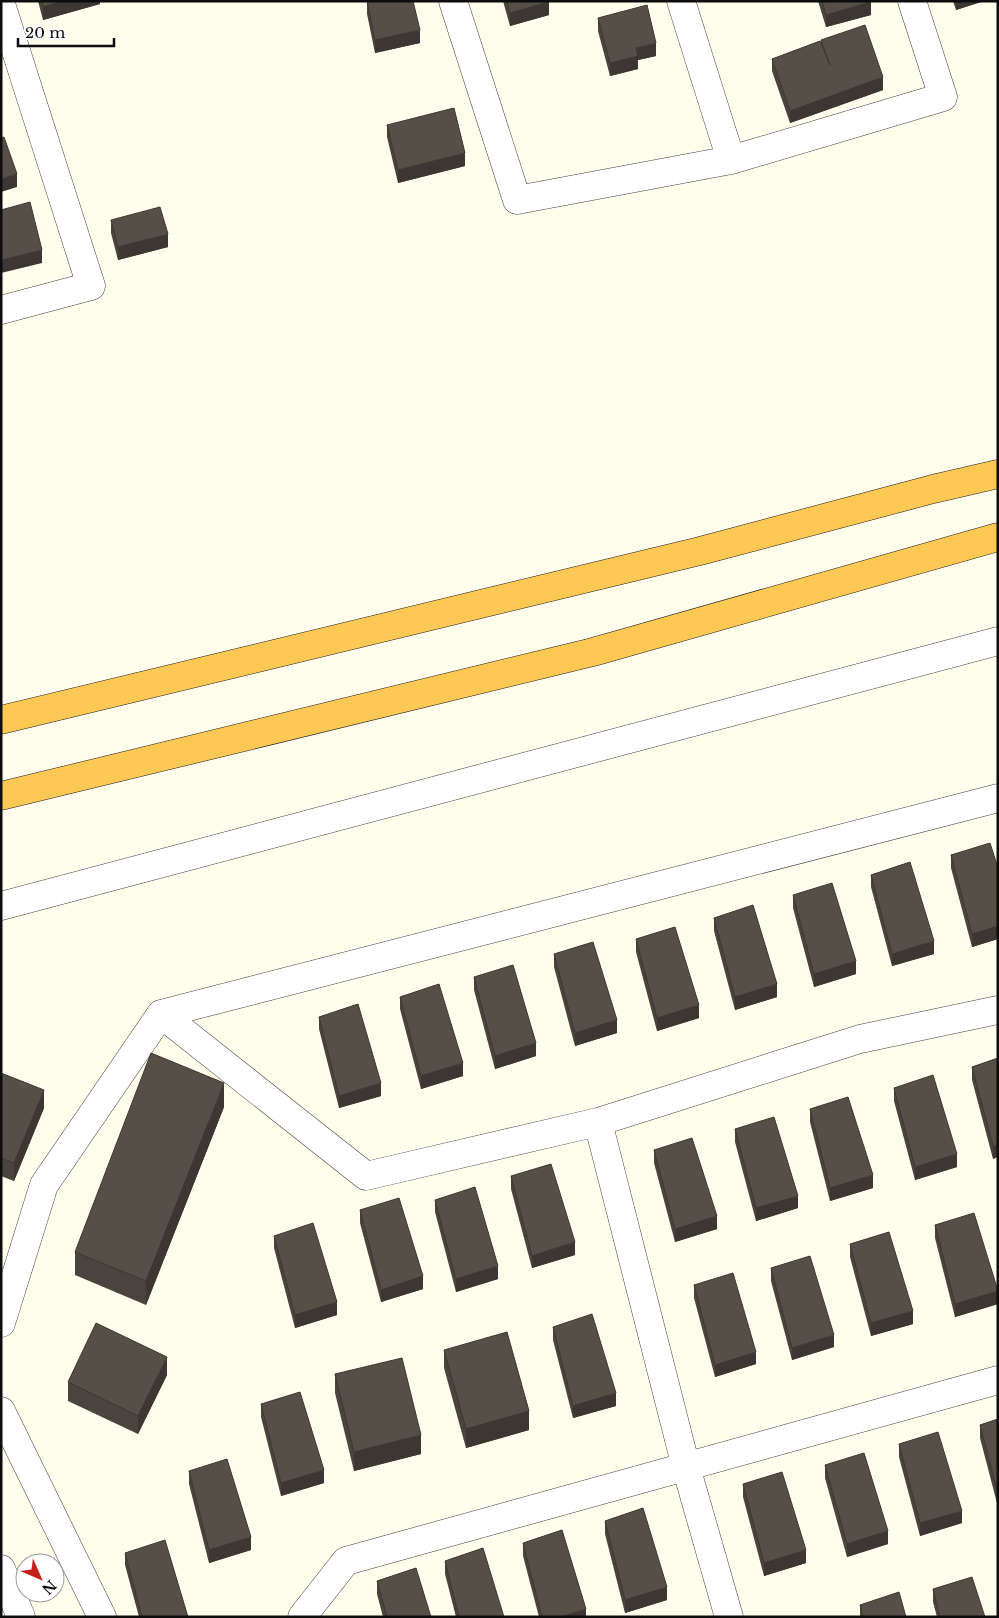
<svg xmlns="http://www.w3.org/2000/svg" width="999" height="1618" font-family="'Libre Baskerville',serif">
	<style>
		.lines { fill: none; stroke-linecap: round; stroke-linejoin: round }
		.minor-casing { stroke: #404040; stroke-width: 29 }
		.trunk-casing { stroke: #1e1e1e; stroke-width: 29 }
		.minor { stroke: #fff; stroke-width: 28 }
		.trunk { stroke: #fec854; stroke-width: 28 }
		.wall { fill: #4a443e }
		.shaded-wall { fill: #3c3732 }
		.building { fill: #564f48; stroke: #3c3732 }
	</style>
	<rect width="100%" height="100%" fill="#fffdec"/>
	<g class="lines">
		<defs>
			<path id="minor" d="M 453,1 L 517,200 L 731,160 L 943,97 L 912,1
				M 681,1 L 731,160
				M 1,4 L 91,286 L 1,310
				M 1,906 L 998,641
				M 161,1014 L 998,798
				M 598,1122 L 686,1467 L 729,1617
				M 1,1323 L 44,1185 L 161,1014 L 366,1176 L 598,1122 L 860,1039 L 998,1010
				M 1,1411 L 102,1617
				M 1,1569 L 21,1617
				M 302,1617 L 346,1561 L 998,1380"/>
			<path id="trunk" d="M 1,720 L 700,551 L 933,489 L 998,474
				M 1,796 L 593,652 L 998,537"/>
		</defs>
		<use href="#minor" class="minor-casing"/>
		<use href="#trunk" class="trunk-casing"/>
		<use href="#minor" class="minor"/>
		<use href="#trunk" class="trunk"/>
	</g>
	<path class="wall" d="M 38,1 L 100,1 L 100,4 L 43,20 Z
		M 367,1 L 420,43 L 375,53 L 367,14 Z
		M 503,1 L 549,1 L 549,15 L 510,26 Z
		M 818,1 L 870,1 L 871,15 L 826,27 Z
		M 953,1 L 984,1 L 956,10 Z
		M 598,18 L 656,56 L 638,60 L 638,69 L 610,76 L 598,31 Z
		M 821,40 L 883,90 L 790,123 L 772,71 L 772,59 L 821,43 Z
		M 387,125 L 465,166 L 398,183 L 387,137 Z
		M 111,220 L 168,247 L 118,260 L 111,233 Z
		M 951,855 L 998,868 L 998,939 L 972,947 L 951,868 Z
		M 871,875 L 934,954 L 892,966 L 871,887 Z
		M 793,895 L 856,974 L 814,987 L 793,908 Z
		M 714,918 L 777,997 L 735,1010 L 714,931 Z
		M 636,939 L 699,1018 L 657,1031 L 636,952 Z
		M 554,954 L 617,1033 L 575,1046 L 554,967 Z
		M 474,977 L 536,1056 L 495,1069 L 474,990 Z
		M 400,997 L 463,1076 L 421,1089 L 400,1009 Z
		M 319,1017 L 381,1096 L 339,1108 L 319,1029 Z
		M 998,1058 L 993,1159 L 972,1080 L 972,1067 Z
		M 1,1073 L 44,1108 L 14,1181 L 1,1176 Z
		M 894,1088 L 957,1167 L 915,1180 L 894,1101 Z
		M 224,1107 L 146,1305 L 75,1275 L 75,1252 Z
		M 810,1109 L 873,1188 L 830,1201 L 810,1122 Z
		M 735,1129 L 798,1208 L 756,1221 L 735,1142 Z
		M 654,1150 L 717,1229 L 675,1242 L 654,1163 Z
		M 511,1176 L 575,1255 L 532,1268 L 511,1189 Z
		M 435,1200 L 498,1279 L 456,1292 L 435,1212 Z
		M 360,1210 L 423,1289 L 381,1302 L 360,1223 Z
		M 935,1225 L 998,1304 L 955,1317 L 935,1238 Z
		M 274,1236 L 337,1315 L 295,1328 L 274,1248 Z
		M 850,1244 L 913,1324 L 871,1336 L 850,1257 Z
		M 771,1268 L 834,1347 L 792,1360 L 771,1281 Z
		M 694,1285 L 756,1364 L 715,1377 L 694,1298 Z
		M 553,1327 L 616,1406 L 573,1418 L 553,1340 Z
		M 444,1350 L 529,1430 L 466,1448 L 444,1368 Z
		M 335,1374 L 421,1454 L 354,1471 L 335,1393 Z
		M 167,1375 L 138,1434 L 68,1401 L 68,1382 Z
		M 261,1404 L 324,1483 L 281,1496 L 261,1417 Z
		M 998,1419 L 998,1507 L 980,1438 L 980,1425 Z
		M 899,1444 L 962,1523 L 920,1536 L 899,1457 Z
		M 825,1465 L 888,1544 L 847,1557 L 825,1478 Z
		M 189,1471 L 251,1550 L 209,1563 L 189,1484 Z
		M 743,1484 L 806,1563 L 764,1576 L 743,1497 Z
		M 605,1521 L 667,1600 L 625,1613 L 605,1534 Z
		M 523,1543 L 586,1617 L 539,1617 L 523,1556 Z
		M 125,1553 L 188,1617 L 139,1617 L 125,1565 Z
		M 445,1561 L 504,1617 L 456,1617 L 445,1574 Z
		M 377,1581 L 431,1617 L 383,1617 L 377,1594 Z
		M 933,1589 L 985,1617 L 937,1617 L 933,1602 Z
		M 860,1605 L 906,1617 L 860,1617 Z"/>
	<path class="shaded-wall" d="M 63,1 L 100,1 L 100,4 L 43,20 L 43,7 Z
		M 956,1 L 984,1 L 956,10 Z
		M 549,2 L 549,15 L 510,26 L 510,13 Z
		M 871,2 L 871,15 L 826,27 L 826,15 Z
		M 420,30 L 420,43 L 375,53 L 375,40 Z
		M 656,43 L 656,56 L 638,60 L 638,69 L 610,76 L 610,63 L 636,48 Z
		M 883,77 L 883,90 L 790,123 L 790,111 Z
		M 465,153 L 465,166 L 398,183 L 398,170 Z
		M 17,174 L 17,187 L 1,192 L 1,179 Z
		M 168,234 L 168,247 L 118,260 L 118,247 Z
		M 42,250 L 42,263 L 1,273 L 1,260 Z
		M 998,926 L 998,939 L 972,947 L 972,934 Z
		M 934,941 L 934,954 L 892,966 L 892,954 Z
		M 856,961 L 856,974 L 814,987 L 814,974 Z
		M 777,984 L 777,997 L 735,1010 L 735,997 Z
		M 699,1005 L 699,1018 L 657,1031 L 657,1018 Z
		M 617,1020 L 617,1033 L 575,1046 L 575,1033 Z
		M 536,1043 L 536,1056 L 495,1069 L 495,1056 Z
		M 463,1063 L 463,1076 L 421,1089 L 421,1076 Z
		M 224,1083 L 224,1107 L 146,1305 L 146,1281 Z
		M 381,1083 L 381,1096 L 339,1108 L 339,1096 Z
		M 44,1090 L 44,1108 L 14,1181 L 14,1163 Z
		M 998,1145 L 998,1157 L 993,1159 L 993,1146 Z
		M 957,1154 L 957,1167 L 915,1180 L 915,1167 Z
		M 873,1175 L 873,1188 L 830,1201 L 830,1188 Z
		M 798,1196 L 798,1208 L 756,1221 L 756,1208 Z
		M 717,1216 L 717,1229 L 675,1242 L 675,1229 Z
		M 575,1242 L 575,1255 L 532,1268 L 532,1256 Z
		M 498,1266 L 498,1279 L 456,1292 L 456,1279 Z
		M 423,1276 L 423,1289 L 381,1302 L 381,1290 Z
		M 998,1291 L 998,1304 L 955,1317 L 955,1304 Z
		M 337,1302 L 337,1315 L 295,1328 L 295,1315 Z
		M 913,1311 L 913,1324 L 871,1336 L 871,1323 Z
		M 834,1335 L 834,1347 L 792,1360 L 792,1348 Z
		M 756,1352 L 756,1364 L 715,1377 L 715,1365 Z
		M 167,1357 L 167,1375 L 138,1434 L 138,1416 Z
		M 616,1393 L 616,1406 L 573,1418 L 573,1406 Z
		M 529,1411 L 529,1430 L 466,1448 L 466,1429 Z
		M 421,1435 L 421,1454 L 354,1471 L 354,1452 Z
		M 324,1470 L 324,1483 L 281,1496 L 281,1483 Z
		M 962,1511 L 962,1523 L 920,1536 L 920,1523 Z
		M 888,1531 L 888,1544 L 847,1557 L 847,1544 Z
		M 251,1537 L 251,1550 L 209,1563 L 209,1550 Z
		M 806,1550 L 806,1563 L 764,1576 L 764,1563 Z
		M 667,1587 L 667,1600 L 625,1613 L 625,1600 Z
		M 586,1609 L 586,1617 L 561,1617 Z"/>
	<path class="building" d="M 42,1 L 63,1 L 43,7 Z
		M 367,1 L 413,1 L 420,30 L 375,40 Z
		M 507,1 L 549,1 L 549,2 L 510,13 Z
		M 822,1 L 870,1 L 871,2 L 826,15 Z
		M 647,5 L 656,43 L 636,48 L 638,56 L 610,63 L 598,18 Z
		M 865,25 L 883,77 L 790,111 L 772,59 L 820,41 L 830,65 L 821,40 Z
		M 454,108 L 465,153 L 398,170 L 387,125 Z
		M 4,137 L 17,174 L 1,179 L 1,138 Z
		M 30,202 L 42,250 L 1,260 L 1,210 Z
		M 160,207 L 168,234 L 118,247 L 111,220 Z
		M 990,843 L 998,868 L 998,926 L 972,934 L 951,855 Z
		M 910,862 L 934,941 L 892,954 L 871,875 Z
		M 832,883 L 856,961 L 814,974 L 793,895 Z
		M 753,905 L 777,984 L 735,997 L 714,918 Z
		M 675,927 L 699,1005 L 657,1018 L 636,939 Z
		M 593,942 L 617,1020 L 575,1033 L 554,954 Z
		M 513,965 L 536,1043 L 495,1056 L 474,977 Z
		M 439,984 L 463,1063 L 421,1076 L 400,997 Z
		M 358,1004 L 381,1083 L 339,1096 L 319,1017 Z
		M 151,1053 L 224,1083 L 146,1281 L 75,1252 Z
		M 998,1058 L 998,1145 L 993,1146 L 972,1067 Z
		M 1,1073 L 44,1090 L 14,1163 L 1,1158 Z
		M 933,1075 L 957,1154 L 915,1167 L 894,1088 Z
		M 848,1097 L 873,1175 L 830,1188 L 810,1109 Z
		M 774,1117 L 798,1196 L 756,1208 L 735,1129 Z
		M 692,1138 L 717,1216 L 675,1229 L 654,1150 Z
		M 551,1164 L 575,1242 L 532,1256 L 511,1176 Z
		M 475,1187 L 498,1266 L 456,1279 L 435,1200 Z
		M 399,1198 L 423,1276 L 381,1290 L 360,1210 Z
		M 974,1213 L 998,1291 L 955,1304 L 935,1225 Z
		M 313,1223 L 337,1302 L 295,1315 L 274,1236 Z
		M 889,1232 L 913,1311 L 871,1323 L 850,1244 Z
		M 810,1256 L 834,1335 L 792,1348 L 771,1268 Z
		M 733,1273 L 756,1352 L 715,1365 L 694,1285 Z
		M 592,1314 L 616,1393 L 573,1406 L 553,1327 Z
		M 96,1323 L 167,1357 L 138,1416 L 68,1382 Z
		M 507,1332 L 529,1411 L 466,1429 L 444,1350 Z
		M 402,1358 L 421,1435 L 354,1452 L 335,1374 Z
		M 300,1392 L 324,1470 L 281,1483 L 261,1404 Z
		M 998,1419 L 998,1494 L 980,1425 Z
		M 938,1432 L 962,1511 L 920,1523 L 899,1444 Z
		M 864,1453 L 888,1531 L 847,1544 L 825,1465 Z
		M 227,1459 L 251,1537 L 209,1550 L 189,1471 Z
		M 782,1472 L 806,1550 L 764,1563 L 743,1484 Z
		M 643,1508 L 667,1587 L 625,1600 L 605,1521 Z
		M 562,1530 L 586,1609 L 561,1617 L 542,1617 L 523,1543 Z
		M 165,1540 L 188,1617 L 142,1617 L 125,1553 Z
		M 483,1548 L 504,1617 L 459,1617 L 445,1561 Z
		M 416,1568 L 431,1617 L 387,1617 L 377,1581 Z
		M 972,1577 L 985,1617 L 940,1617 L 933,1589 Z
		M 899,1592 L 906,1617 L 863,1617 L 860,1605 Z"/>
	<rect width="999" height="1618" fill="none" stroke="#0d0d0d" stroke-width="5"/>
	<g transform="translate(40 1578) rotate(135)"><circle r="24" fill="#ffffff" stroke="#9e9e9e"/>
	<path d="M0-4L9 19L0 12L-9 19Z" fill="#c6201b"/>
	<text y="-8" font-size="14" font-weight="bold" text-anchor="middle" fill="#0d0d0d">N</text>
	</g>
	<path d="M18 38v8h96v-8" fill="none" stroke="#0d0d0d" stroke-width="2.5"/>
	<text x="25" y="38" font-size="15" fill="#0d0d0d" stroke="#ffffff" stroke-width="4" paint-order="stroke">20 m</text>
</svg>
